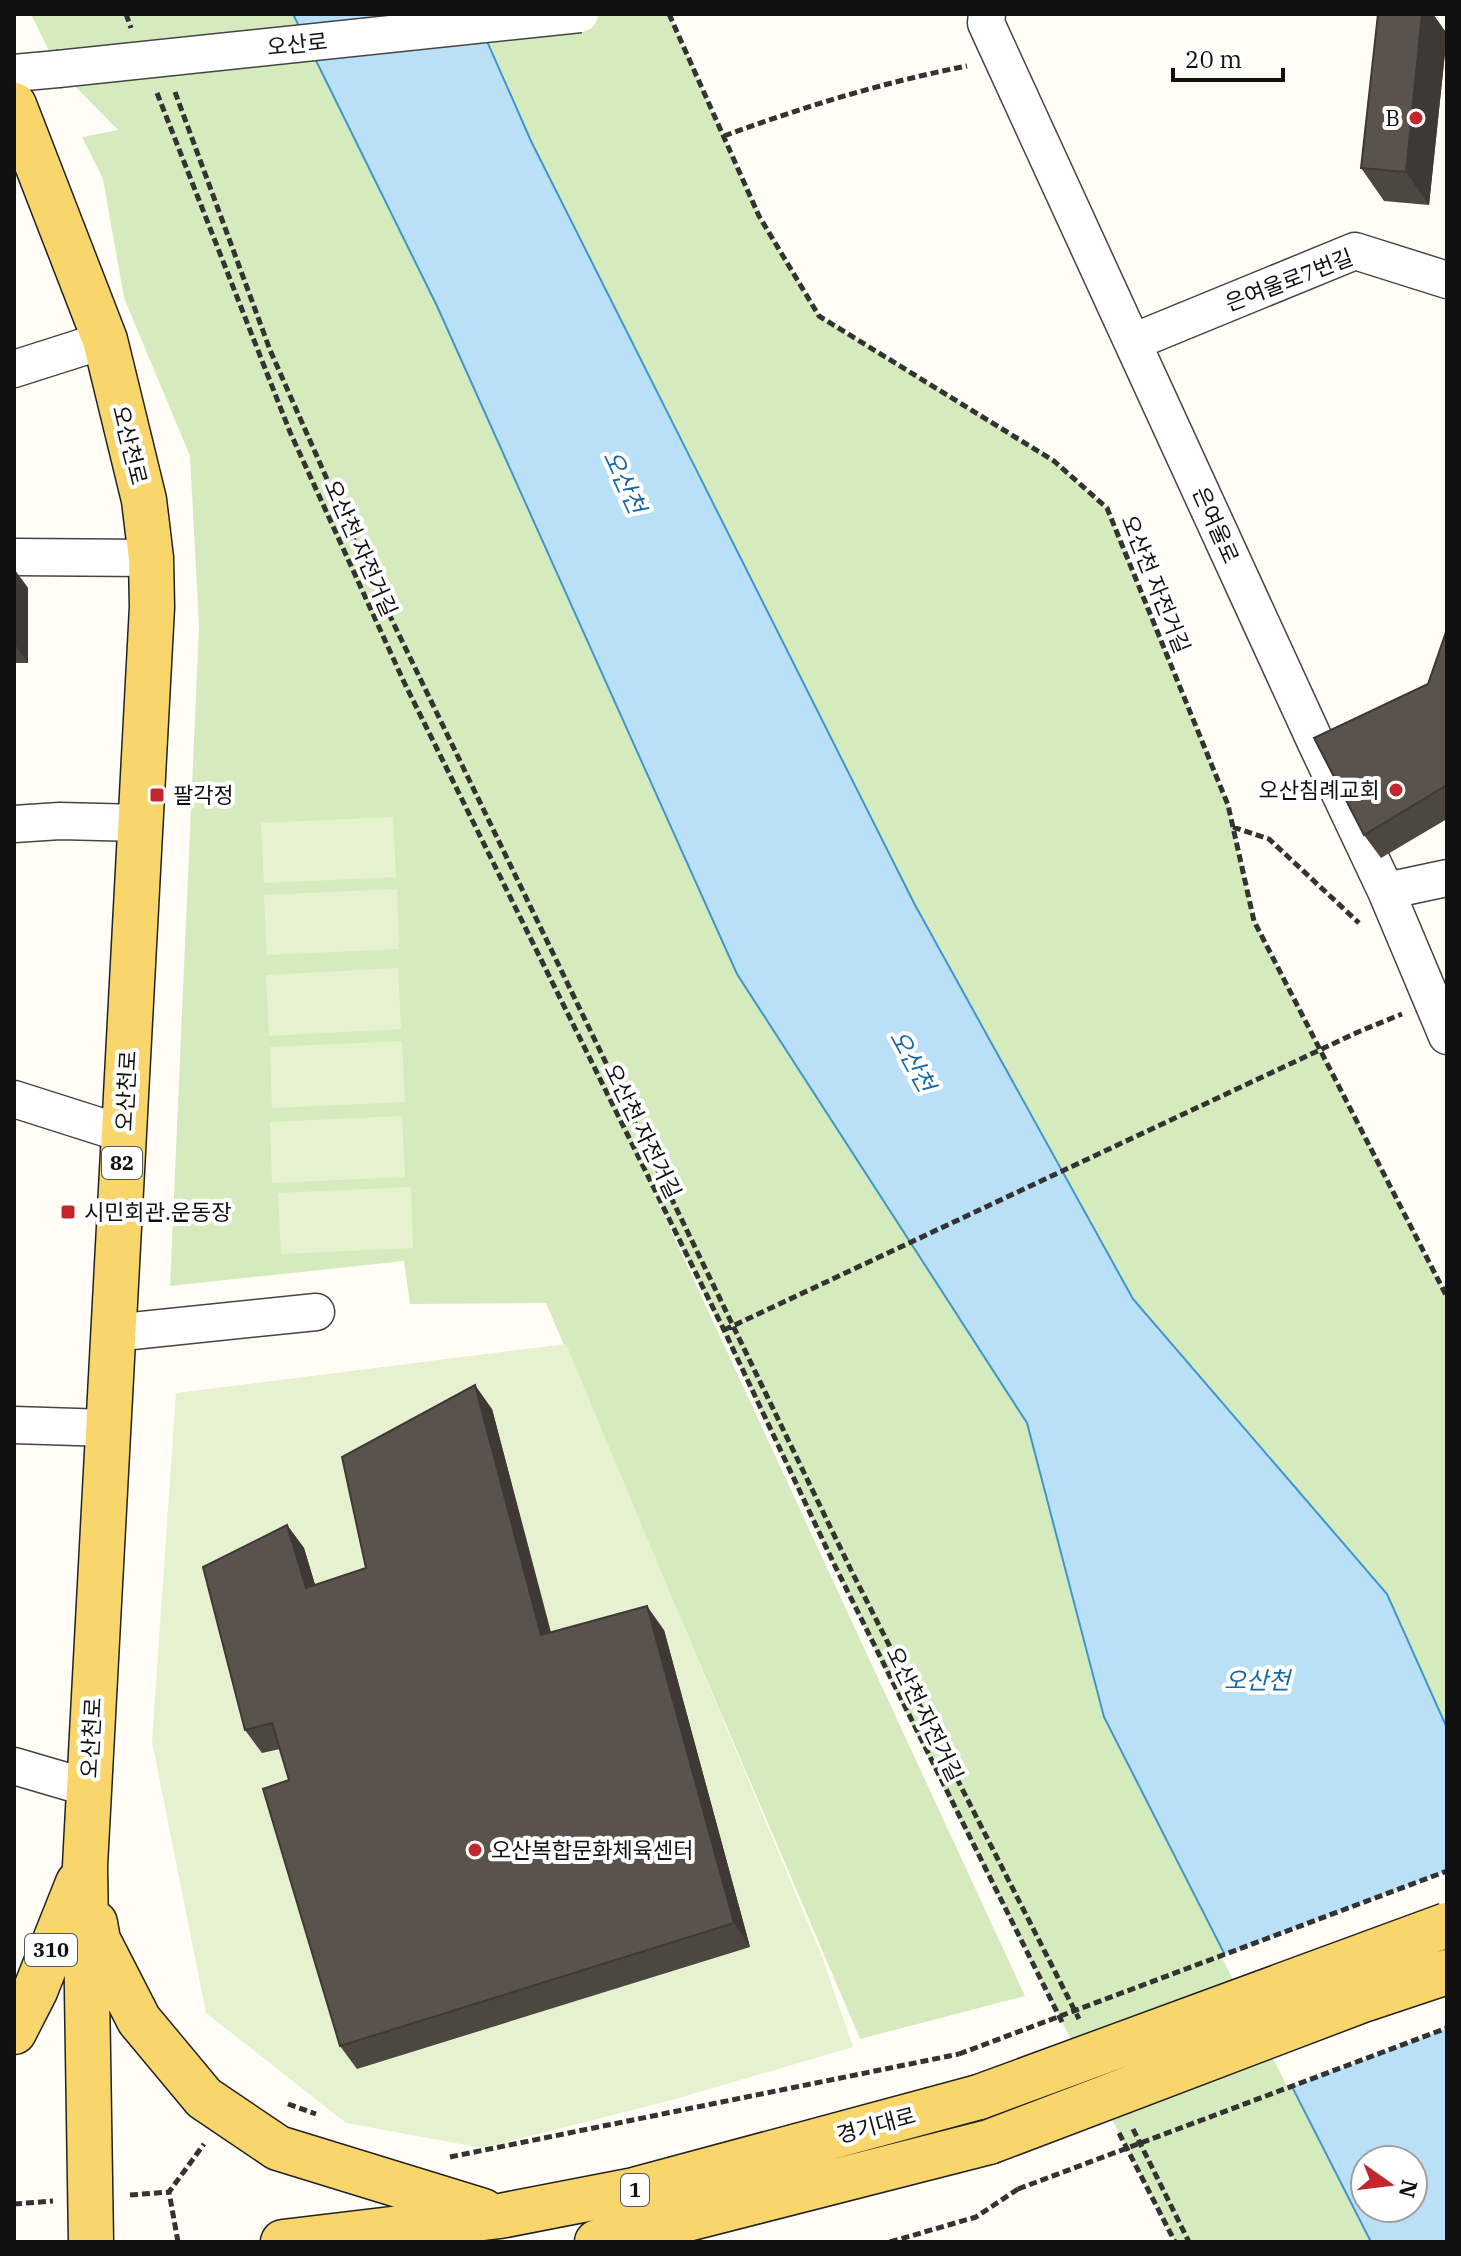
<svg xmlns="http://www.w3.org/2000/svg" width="1461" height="2256" font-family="'IBM Plex Serif','Noto Sans KR',serif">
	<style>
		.green { fill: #d5ebbd; fill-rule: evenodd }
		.pitch { fill: #e6f2cf }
		.water { fill: #b9e0f7; stroke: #3f96cf; stroke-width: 2; fill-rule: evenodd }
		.pier { fill: #fffdf5 }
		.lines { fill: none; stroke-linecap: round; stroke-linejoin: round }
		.minor-casing { stroke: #444; stroke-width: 39 }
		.major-casing { stroke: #222; stroke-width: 47 }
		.path { stroke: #333; stroke-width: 5; stroke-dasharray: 8 4; stroke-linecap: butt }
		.minor { stroke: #fff; stroke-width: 36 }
		.major { stroke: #f9d66b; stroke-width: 44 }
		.minor-bridge-casing { stroke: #444; stroke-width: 39; stroke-linecap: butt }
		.major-bridge-casing { stroke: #222; stroke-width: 47; stroke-linecap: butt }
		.path-bridge { stroke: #333; stroke-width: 5; stroke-dasharray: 8 4; stroke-linecap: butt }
		.minor-bridge { stroke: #fff; stroke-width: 36 }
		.major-bridge { stroke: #f9d66b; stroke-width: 44 }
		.wall { fill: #4d4742 }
		.shaded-wall { fill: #3f3936 }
		.building { fill: #5a524d; stroke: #3f3936; stroke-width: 2 }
		.poi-dot { fill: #c4262e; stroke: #fff; stroke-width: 3 }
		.labels { text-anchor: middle; stroke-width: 8; stroke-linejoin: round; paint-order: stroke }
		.shield { fill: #fff; stroke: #585858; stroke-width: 2 }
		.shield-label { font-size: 20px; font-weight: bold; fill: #111 }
		.street-label { font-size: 22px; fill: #111; stroke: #fff }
		.poi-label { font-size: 22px; fill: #111; stroke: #fff; text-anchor: start }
		.water-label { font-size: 24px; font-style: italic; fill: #1768a6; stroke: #fff }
	</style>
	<rect width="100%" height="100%" fill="#fffdf5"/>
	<path class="green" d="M 31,14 L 669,14 L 759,216 L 819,316 L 1054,461 L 1107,508 L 1228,805 L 1254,921 L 1447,1297 L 1447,2242 L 1175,2242 C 1059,2017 944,1793 834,1565 C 767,1425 701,1284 631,1144 L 1025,1996 L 860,2039 L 546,1303 L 410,1304 L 404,1261 L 170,1286 L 199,626 L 190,456 L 124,298 L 103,179 L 82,137 L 118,130 L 58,69 ZM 1365,2160 L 1413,2160 L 1413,2208 L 1365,2208 Z"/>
	<path class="pitch" d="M 393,817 L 396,877 L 264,883 L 261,823 Z
		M 397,889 L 399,949 L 267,955 L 264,895 Z
		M 398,968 L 401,1029 L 269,1036 L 266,975 Z
		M 402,1041 L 405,1102 L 272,1108 L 270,1047 Z
		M 402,1116 L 405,1177 L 272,1183 L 270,1122 Z
		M 411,1187 L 413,1248 L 281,1254 L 278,1193 Z
		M 566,1344 L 823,1959 L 853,2047 L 672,2100 L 482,2148 L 346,2123 L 206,2013 L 152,1741 L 176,1393 Z"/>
	<path class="water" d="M 293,14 L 475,14 L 531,141 L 915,905 L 1133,1299 L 1387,1594 L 1447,1728 L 1447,2242 L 1371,2242 L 1104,1717 L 1027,1423 L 737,974 L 437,306 ZM 1365,2160 L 1413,2160 L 1413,2208 L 1365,2208 Z"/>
	<path class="pier" d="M 1447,1871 L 1447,2028 L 1288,2088 L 1221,1956 Z"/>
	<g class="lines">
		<defs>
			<path id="minor" d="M 987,14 L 986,23 L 1317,745 L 1386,891 L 1447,1036
				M 14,73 L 58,69
				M 1133,342 L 1355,251 L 1447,280
				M 14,369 L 105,340
				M 14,557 L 151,558
				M 14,824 L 60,821 L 140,823
				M 1386,891 L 1447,878
				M 14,1099 L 124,1134
				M 113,1333 L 316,1312
				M 14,1425 L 108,1428
				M 14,1766 L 89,1788"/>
			<path id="major" d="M 14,105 L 105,340 L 144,500 L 151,558 L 152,607 L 85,1866 L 91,2242
				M 95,1923 L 98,1940 L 139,2020 L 204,2098 L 278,2148 L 483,2211
				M 14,2032 L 35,1991 L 78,1883
				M 283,2242 L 500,2216 L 634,2190 L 979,2097
				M 597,2242 L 989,2142"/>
		</defs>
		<use href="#minor" class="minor-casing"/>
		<use href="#major" class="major-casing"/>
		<path class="path" d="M 126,14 L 131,28
			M 669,14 L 759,216 L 819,316 L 1054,461 L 1107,508 L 1228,805 L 1254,921 L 1447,1297
			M 175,92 L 270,350 L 360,554 L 852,1572 L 1079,2019
			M 157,93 L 290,432 L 404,682 L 724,1330 L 835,1566 L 1063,2024
			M 724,136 C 803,107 884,82 967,66
			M 1233,827 L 1269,839 L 1359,923
			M 724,1330 L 1358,1032 L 1402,1014
			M 288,2104 L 316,2114
			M 1133,2129 L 1189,2242
			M 1119,2133 L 1175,2242
			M 450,2157 L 959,2054
			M 130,2195 L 169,2192
			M 14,2204 L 53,2201
			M 178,2242 L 169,2192 L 204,2144
			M 890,2242 L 976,2217 L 1018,2189"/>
		<use href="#minor" class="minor"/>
		<use href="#major" class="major"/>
		<defs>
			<path id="minor-bridge" d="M 58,69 L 580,14"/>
			<path id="major-bridge" d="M 979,2097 L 1447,1925
				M 989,2142 L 1360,2001 L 1447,1972"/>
		</defs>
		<use href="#minor-bridge" class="minor-bridge-casing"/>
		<use href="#major-bridge" class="major-bridge-casing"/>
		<path class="path-bridge" d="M 959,2054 L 1447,1871
			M 1018,2189 L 1447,2028"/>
		<use href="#minor-bridge" class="minor-bridge"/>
		<use href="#major-bridge" class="major-bridge"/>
	</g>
	<path class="wall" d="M 1378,14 L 1442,14 L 1433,14 L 1447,34 L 1429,205 L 1384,201 L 1361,168 Z
		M 14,569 L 28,588 L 28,663 L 14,663 Z
		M 1447,629 L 1447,819 L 1381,858 L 1364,835 L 1428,684 Z
		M 492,1409 L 551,1632 L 664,1630 L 750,1947 L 357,2069 L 340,2046 L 289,1780 L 280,1749 L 262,1753 L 245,1730 L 287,1525 L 304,1548 L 315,1585 L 366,1568 Z"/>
	<path class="shaded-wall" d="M 1422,14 L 1433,14 L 1447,34 L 1429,205 L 1406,172 Z
		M 14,569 L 28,588 L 28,663 L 14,643 Z
		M 475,1385 L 492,1409 L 557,1658 L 541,1635 Z
		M 287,1525 L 304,1548 L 323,1611 L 306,1588 Z
		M 647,1606 L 664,1630 L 750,1947 L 734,1923 Z"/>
	<path class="building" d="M 1378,14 L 1422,14 L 1406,172 L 1361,168 Z
		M 1447,629 L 1447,785 L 1364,835 L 1314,738 L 1428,684 Z
		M 475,1385 L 541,1635 L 647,1606 L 734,1923 L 340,2046 L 263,1789 L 289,1780 L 272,1723 L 245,1730 L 203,1567 L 287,1525 L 306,1588 L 366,1568 L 342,1457 Z"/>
	<g class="poi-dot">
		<circle cx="1416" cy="118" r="8"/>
		<circle cx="1396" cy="790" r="8"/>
		<rect x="149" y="787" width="16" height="16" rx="4"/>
		<rect x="60" y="1204" width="16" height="16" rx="4"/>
		<circle cx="475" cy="1850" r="8"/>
	</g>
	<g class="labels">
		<g class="shield">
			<rect x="102" y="1147" width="40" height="32" rx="6"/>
			<rect x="25" y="1934" width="52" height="32" rx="6"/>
			<rect x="621" y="2174" width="28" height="32" rx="6"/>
		</g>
		<g class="shield-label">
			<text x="122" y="1170">82</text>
			<text x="51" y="1957">310</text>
			<text x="635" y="2197">1</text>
		</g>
		<g class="street-label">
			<text transform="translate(297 44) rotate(-6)" y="8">오산로</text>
			<text transform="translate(1289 280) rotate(-21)" y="8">은여울로7번길</text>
			<text transform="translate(130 445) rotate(76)" y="8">오산천로</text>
			<text transform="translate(1216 525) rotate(66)" y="8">은여울로</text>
			<text transform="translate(361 548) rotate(66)" y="8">오산천 자전거길</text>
			<text transform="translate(1156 584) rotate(68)" y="8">오산천 자전거길</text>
			<text transform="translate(126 1091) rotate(-87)" y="8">오산천로</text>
			<text transform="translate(643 1131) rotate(64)" y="8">오산천 자전거길</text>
			<text transform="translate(925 1714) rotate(64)" y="8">오산천 자전거길</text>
			<text transform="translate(91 1738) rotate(-87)" y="8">오산천로</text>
			<text transform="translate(876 2125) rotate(-15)" y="8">경기대로</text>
		</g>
		<g class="poi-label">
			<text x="1400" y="126" text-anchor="end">B</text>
			<text x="1380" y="798" text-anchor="end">오산침례교회</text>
			<text x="173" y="803">팔각정</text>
			<text x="84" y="1220">시민회관.운동장</text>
			<text x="491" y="1858">오산복합문화체육센터</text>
		</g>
		<g class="water-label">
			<text transform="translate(624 482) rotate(65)" y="8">오산천</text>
			<text transform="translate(912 1061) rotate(61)" y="8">오산천</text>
			<text x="1257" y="1689">오산천</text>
		</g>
	</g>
	<rect width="1461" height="2256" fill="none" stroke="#111111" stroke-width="32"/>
	<g transform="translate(1389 2184) rotate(104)"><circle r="38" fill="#ffffff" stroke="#a0a0a0" stroke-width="2"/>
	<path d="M0-6L14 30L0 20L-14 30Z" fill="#c4262e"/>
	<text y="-12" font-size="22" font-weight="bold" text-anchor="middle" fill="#111111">N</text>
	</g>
	<path d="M1173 68v12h110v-12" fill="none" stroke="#111111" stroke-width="4"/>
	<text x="1185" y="68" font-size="24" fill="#111111" stroke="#ffffff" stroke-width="6" paint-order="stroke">20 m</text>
</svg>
